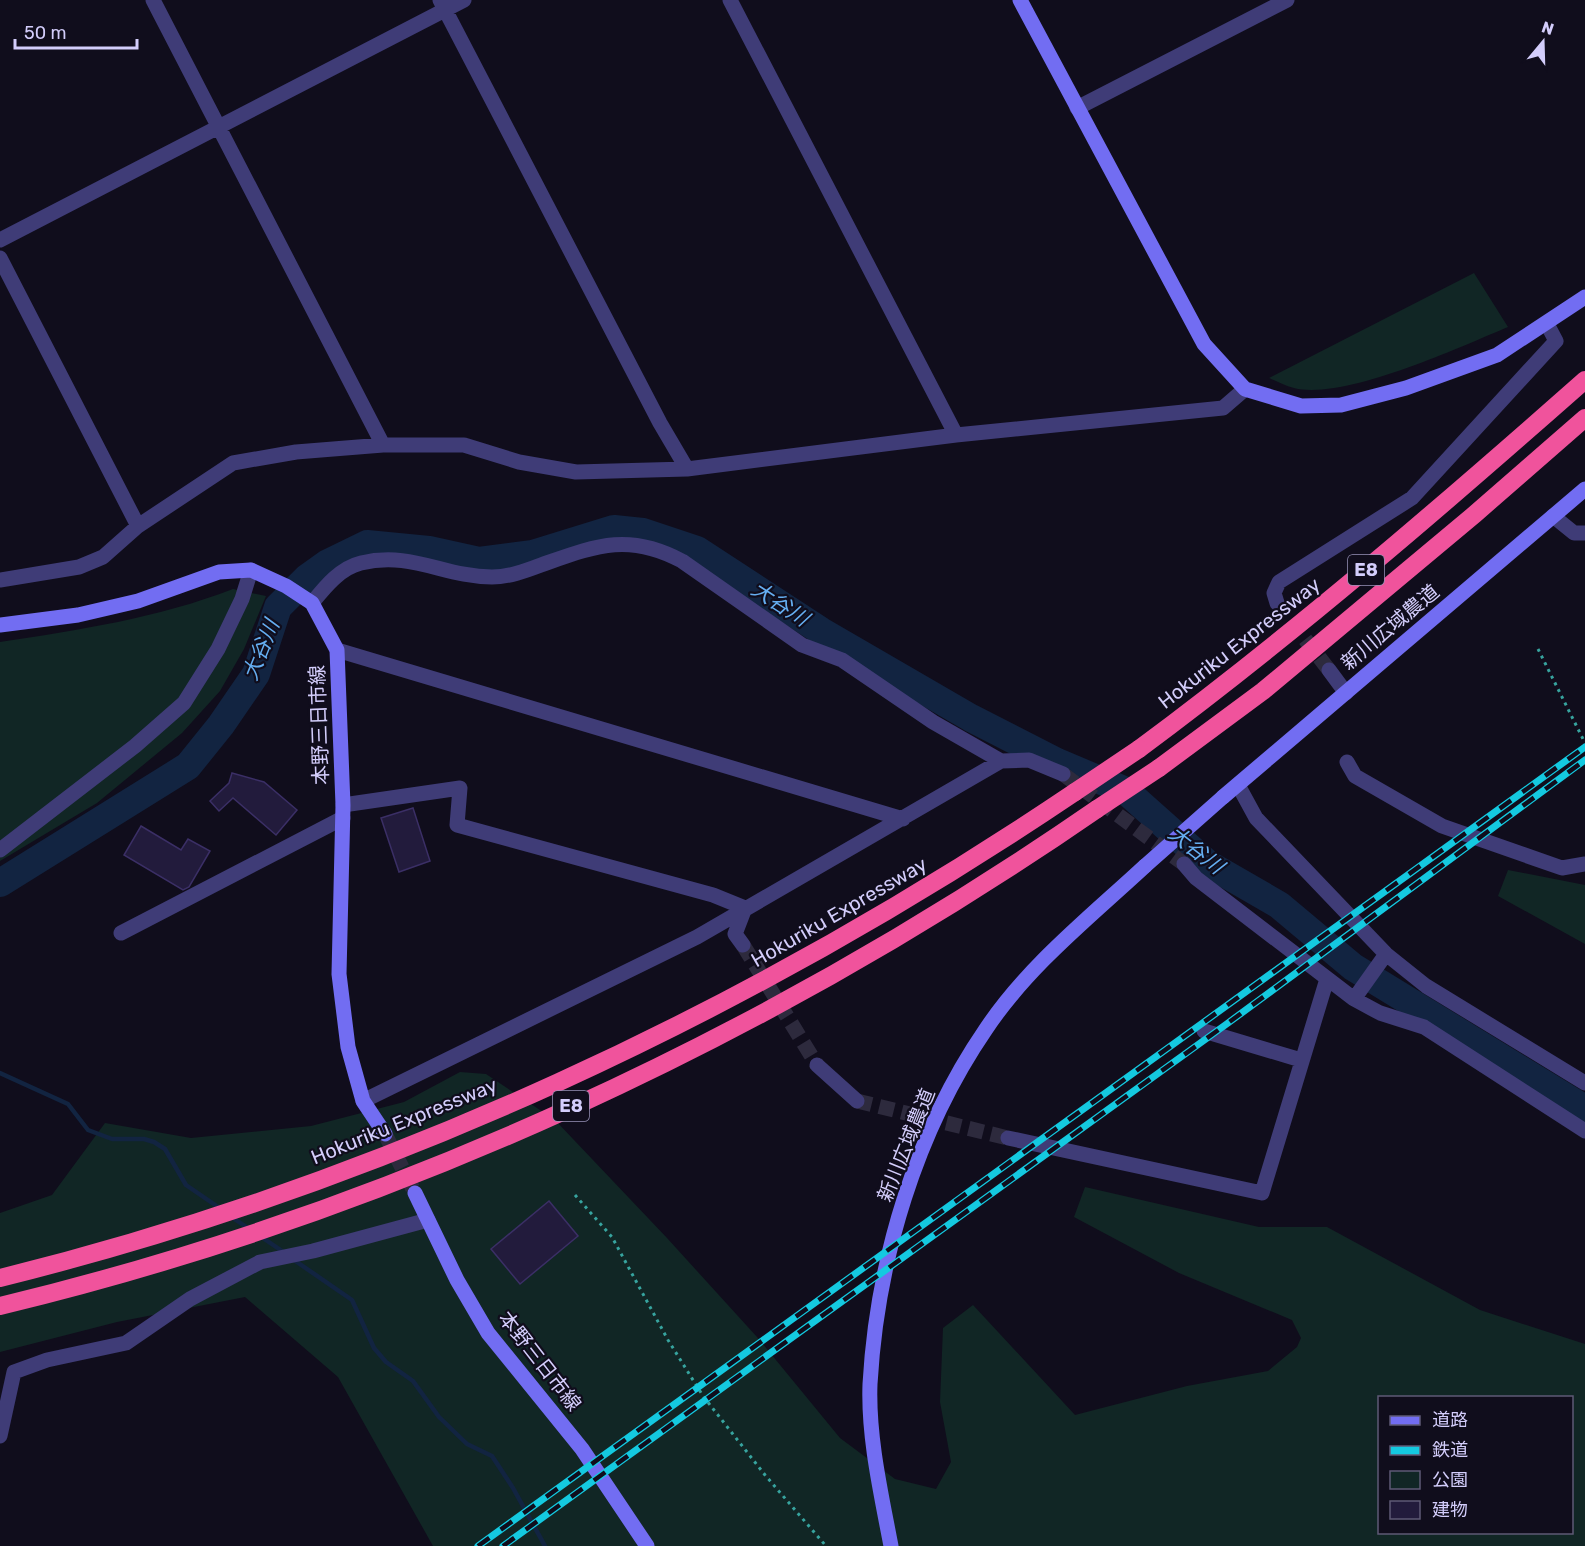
<svg xmlns="http://www.w3.org/2000/svg" width="1585" height="1546" font-family="Rubik,'Noto Sans JP',sans-serif">
	<style>
		.green { fill: #112625; fill-rule: evenodd }
		.lines { fill: none; stroke-linecap: round; stroke-linejoin: round }
		.stream { stroke: #122441; stroke-width: 4.5 }
		.river { stroke: #122441; stroke-width: 28 }
		.building { fill: #221b3c; stroke: #3b2f66; stroke-width: 1.5 }
		.street-tunnel { stroke: #2d2a3d; stroke-width: 15; stroke-dasharray: 15 8; stroke-linecap: butt }
		.secondary-tunnel { stroke: #2d2a3d; stroke-width: 15; stroke-dasharray: 15 8; stroke-linecap: butt }
		.path { stroke: #37a49f; stroke-width: 3; stroke-dasharray: 3 4.5; stroke-linecap: butt }
		.street { stroke: #3f3c77; stroke-width: 15 }
		.secondary { stroke: #726df2; stroke-width: 15 }
		.highway { stroke: #f0539c; stroke-width: 18 }
		.rail-casing { stroke: #14c9e0; stroke-width: 7 }
		.rail { stroke: #100d1c; stroke-width: 4.5; stroke-dasharray: 14; stroke-linecap: butt }
		.secondary-bridge { stroke: #726df2; stroke-width: 15 }
		.highway-bridge { stroke: #f0539c; stroke-width: 18 }
		.labels { text-anchor: middle; stroke-width: 4.5; stroke-linejoin: round; paint-order: stroke }
		.shield { fill: #100d1c; stroke: #9893b8; stroke-width: 1.5 }
		.shield-label { font-size: 18px; font-weight: bold; fill: #d3cdfb }
		.street-label { font-size: 20px; fill: #d3cdfb; stroke: #100d1c }
		.water-label { font-size: 21px; font-style: italic; fill: #65aef1; stroke: #100d1c }
	</style>
	<rect width="100%" height="100%" fill="#100d1c"/>
	<path class="green" d="M 1474,273 L 1508,327 C 1460,347 1343,401 1294,388 C 1286,386 1277,381 1269,378 Z
		M 233,589 L 266,596 L 244,649 L 220,691 L 182,733 L 97,803 L 0,861 L 0,642 C 79,630 158,618 233,589 Z
		M 1508,870 L 1585,885 L 1585,944 L 1498,896 Z
		M 460,1072 L 486,1074 L 555,1120 L 667,1238 L 757,1337 L 840,1438 L 895,1479 L 936,1489 L 951,1462 L 940,1402 L 943,1328 L 973,1305 L 1075,1415 L 1187,1386 L 1268,1371 L 1297,1347 L 1301,1338 L 1292,1320 L 1179,1273 L 1074,1217 L 1085,1187 L 1259,1227 L 1327,1227 L 1480,1310 L 1585,1344 L 1585,1546 L 433,1546 L 338,1377 L 245,1297 L 117,1322 L 0,1352 L 0,1213 L 52,1195 L 105,1123 L 191,1138 L 311,1126 L 404,1102 ZM 1380,1398 L 1572,1398 L 1572,1532 L 1380,1532 Z"/>
	<g class="lines">
		<path class="stream" d="M 0,1073 L 68,1104 L 88,1130 L 112,1139 L 144,1139 L 154,1142 L 165,1149 L 186,1185 L 221,1209
			M 230,1216 L 248,1228
			M 260,1236 L 285,1253
			M 294,1260 L 352,1300 L 374,1348 L 386,1362 L 413,1381 L 439,1417 L 467,1444 L 492,1456 L 513,1488 L 545,1546"/>
		<path class="river" d="M 0,883 L 188,766 L 221,725 L 256,674 L 278,607 L 307,578 L 328,563 L 367,544 L 429,550 L 479,561 L 533,554 L 614,529 L 643,532 L 697,550 L 821,631 L 971,718 L 1057,762 L 1126,791 L 1208,864 L 1279,905 L 1353,967 L 1585,1109"/>
	</g>
	<path class="building" d="M 232,773 L 264,782 L 297,810 L 276,835 L 233,798 L 219,811 L 210,801 L 229,783 Z
		M 413,808 L 430,861 L 399,872 L 381,818 Z
		M 141,826 L 181,850 L 188,839 L 210,851 L 189,887 L 183,890 L 124,855 Z
		M 549,1201 L 578,1236 L 520,1284 L 491,1249 Z"/>
	<g class="lines">
		<path class="street-tunnel" d="M 1277,603 L 1329,670
			M 1063,774 L 1184,864
			M 743,945 L 817,1065
			M 857,1101 L 1008,1138"/>
		<path class="secondary-tunnel" d="M 385,1134 L 415,1193"/>
		<path class="path" d="M 1538,649 L 1585,743
			M 575,1195 L 612,1237 L 668,1340 L 703,1396 L 765,1475 L 826,1546"/>
		<path class="street" d="M 153,0 L 383,445
			M 440,0 L 660,423 L 687,469
			M 730,0 L 956,435
			M 1077,108 L 1287,0
			M 0,240 L 464,0
			M 0,258 L 138,526 L 233,463 L 296,452 L 383,445 L 464,445 L 519,462 L 576,472 L 687,469 L 956,435 L 1223,408 L 1245,389
			M 1553,516 L 1574,533 L 1585,533
			M 0,580 L 79,567 L 103,557 L 138,526
			M 312,603 C 325,587 340,568 361,563 C 412,551 444,577 492,577 C 509,577 525,571 541,565 C 595,546 628,532 682,561 L 802,645 L 842,660 L 933,722 L 1001,761
			M 1277,603 L 1274,593 L 1279,582 L 1412,498 L 1556,341 L 1547,324
			M 337,650 L 903,819
			M 1329,670 L 1346,693
			M 1347,762 L 1355,776 L 1442,826 L 1562,868 L 1585,864
			M 1238,785 L 1256,818 L 1386,954 L 1426,986 L 1585,1083
			M 343,805 L 460,788 L 457,825 L 713,895 L 745,908
			M 0,850 L 135,746 L 184,703 L 218,649 L 242,599 L 251,570
			M 1184,864 L 1196,878 L 1354,999 L 1380,1013 L 1424,1027 L 1585,1131
			M 121,933 L 343,818
			M 743,945 L 735,934 L 745,908
			M 1354,999 L 1386,954
			M 1204,1031 L 1301,1060
			M 817,1065 L 857,1101
			M 363,1101 L 697,937 L 1001,761 L 1029,760 L 1063,774
			M 1008,1138 L 1262,1193 L 1327,979
			M 0,1436 L 14,1372 L 47,1360 L 126,1343 L 190,1299 L 260,1262 L 313,1251 L 428,1220"/>
		<path class="secondary" d="M 1020,0 L 1204,344 L 1245,389 L 1301,406 L 1341,405 L 1406,388 L 1497,355 L 1585,297
			M 0,625 L 78,615 L 138,601 L 219,572 L 251,570 L 286,586 L 312,603 L 337,650 L 343,805 L 339,974 L 348,1047 L 363,1101 L 385,1134
			M 1223,797 L 1585,489
			M 415,1193 L 457,1280 L 488,1333 L 582,1449 L 647,1546
			M 891,1546 C 881,1493 868,1437 870,1384 C 877,1260 916,1131 986,1029 C 1028,966 1090,917 1145,866"/>
		<path class="highway" d="M 1139,749 C 1294,634 1440,508 1585,380
			M 1159,768 L 1263,691 L 1475,514 L 1585,418
			M 0,1278 C 384,1183 747,1013 1075,792
			M 0,1306 C 391,1212 767,1037 1097,809"/>
		<defs>
			<path id="rail" d="M 478,1546 L 1585,747
				M 503,1546 L 1228,1023 L 1585,760"/>
		</defs>
		<use href="#rail" class="rail-casing"/>
		<use href="#rail" class="rail"/>
		<path class="secondary-bridge" d="M 1145,866 L 1223,797"/>
		<path class="highway-bridge" d="M 1075,792 L 1139,749
			M 1097,809 L 1159,768"/>
	</g>
	<g class="labels">
		<g class="shield">
			<rect x="1348" y="555" width="36" height="30" rx="4.5"/>
			<rect x="553" y="1091" width="36" height="30" rx="4.5"/>
		</g>
		<g class="shield-label">
			<text x="1366" y="576">E8</text>
			<text x="571" y="1112">E8</text>
		</g>
		<g class="street-label">
			<text transform="translate(1390 627) rotate(-40)" y="7">新川広域農道</text>
			<text transform="translate(1239 643) rotate(-38)" y="7">Hokuriku Expressway</text>
			<text transform="translate(319 725) rotate(-92)" y="7">本野三日市線</text>
			<text transform="translate(839 912) rotate(-30)" y="7">Hokuriku Expressway</text>
			<text transform="translate(404 1121) rotate(-22)" y="7">Hokuriku Expressway</text>
			<text transform="translate(906 1145) rotate(-68)" y="7">新川広域農道</text>
			<text transform="translate(540 1361) rotate(52)" y="7">本野三日市線</text>
		</g>
		<g class="water-label">
			<text transform="translate(780 604) rotate(33)" y="7">大谷川</text>
			<text transform="translate(261 650) rotate(-68)" y="7">大谷川</text>
			<text transform="translate(1196 850) rotate(38)" y="7">大谷川</text>
		</g>
	</g>
	<rect x="1378" y="1396" width="195" height="138" fill="#100d1c" stroke="#5e5a75" stroke-width="1.5"/>
	<rect x="1390" y="1416" width="30" height="9" fill="#726df2" stroke="#5e5a75" stroke-width="1.5"/>
	<text x="1432" y="1426" font-size="18" fill="#d3cdfb">道路</text>
	<rect x="1390" y="1446" width="30" height="9" fill="#14c9e0" stroke="#5e5a75" stroke-width="1.5"/>
	<text x="1432" y="1456" font-size="18" fill="#d3cdfb">鉄道</text>
	<rect x="1390" y="1471" width="30" height="18" fill="#112625" stroke="#5e5a75" stroke-width="1.5"/>
	<text x="1432" y="1486" font-size="18" fill="#d3cdfb">公園</text>
	<rect x="1390" y="1501" width="30" height="18" fill="#221b3c" stroke="#5e5a75" stroke-width="1.5"/>
	<text x="1432" y="1516" font-size="18" fill="#d3cdfb">建物</text>
	<g transform="translate(1543 42) rotate(19)" stroke="#100d1c" stroke-width="4.5" paint-order="stroke">
	<path d="M0-4.5L10 22L0 15L-10 22Z" fill="#d3cdfb"/>
	<text y="-9" font-size="16" font-weight="bold" text-anchor="middle" fill="#d3cdfb">N</text>
	</g>
	<path d="M15 39v9h122v-9" fill="none" stroke="#d3cdfb" stroke-width="3"/>
	<text x="24" y="39" font-size="18" fill="#d3cdfb" stroke="#100d1c" stroke-width="4.5" paint-order="stroke">50 m</text>
</svg>
